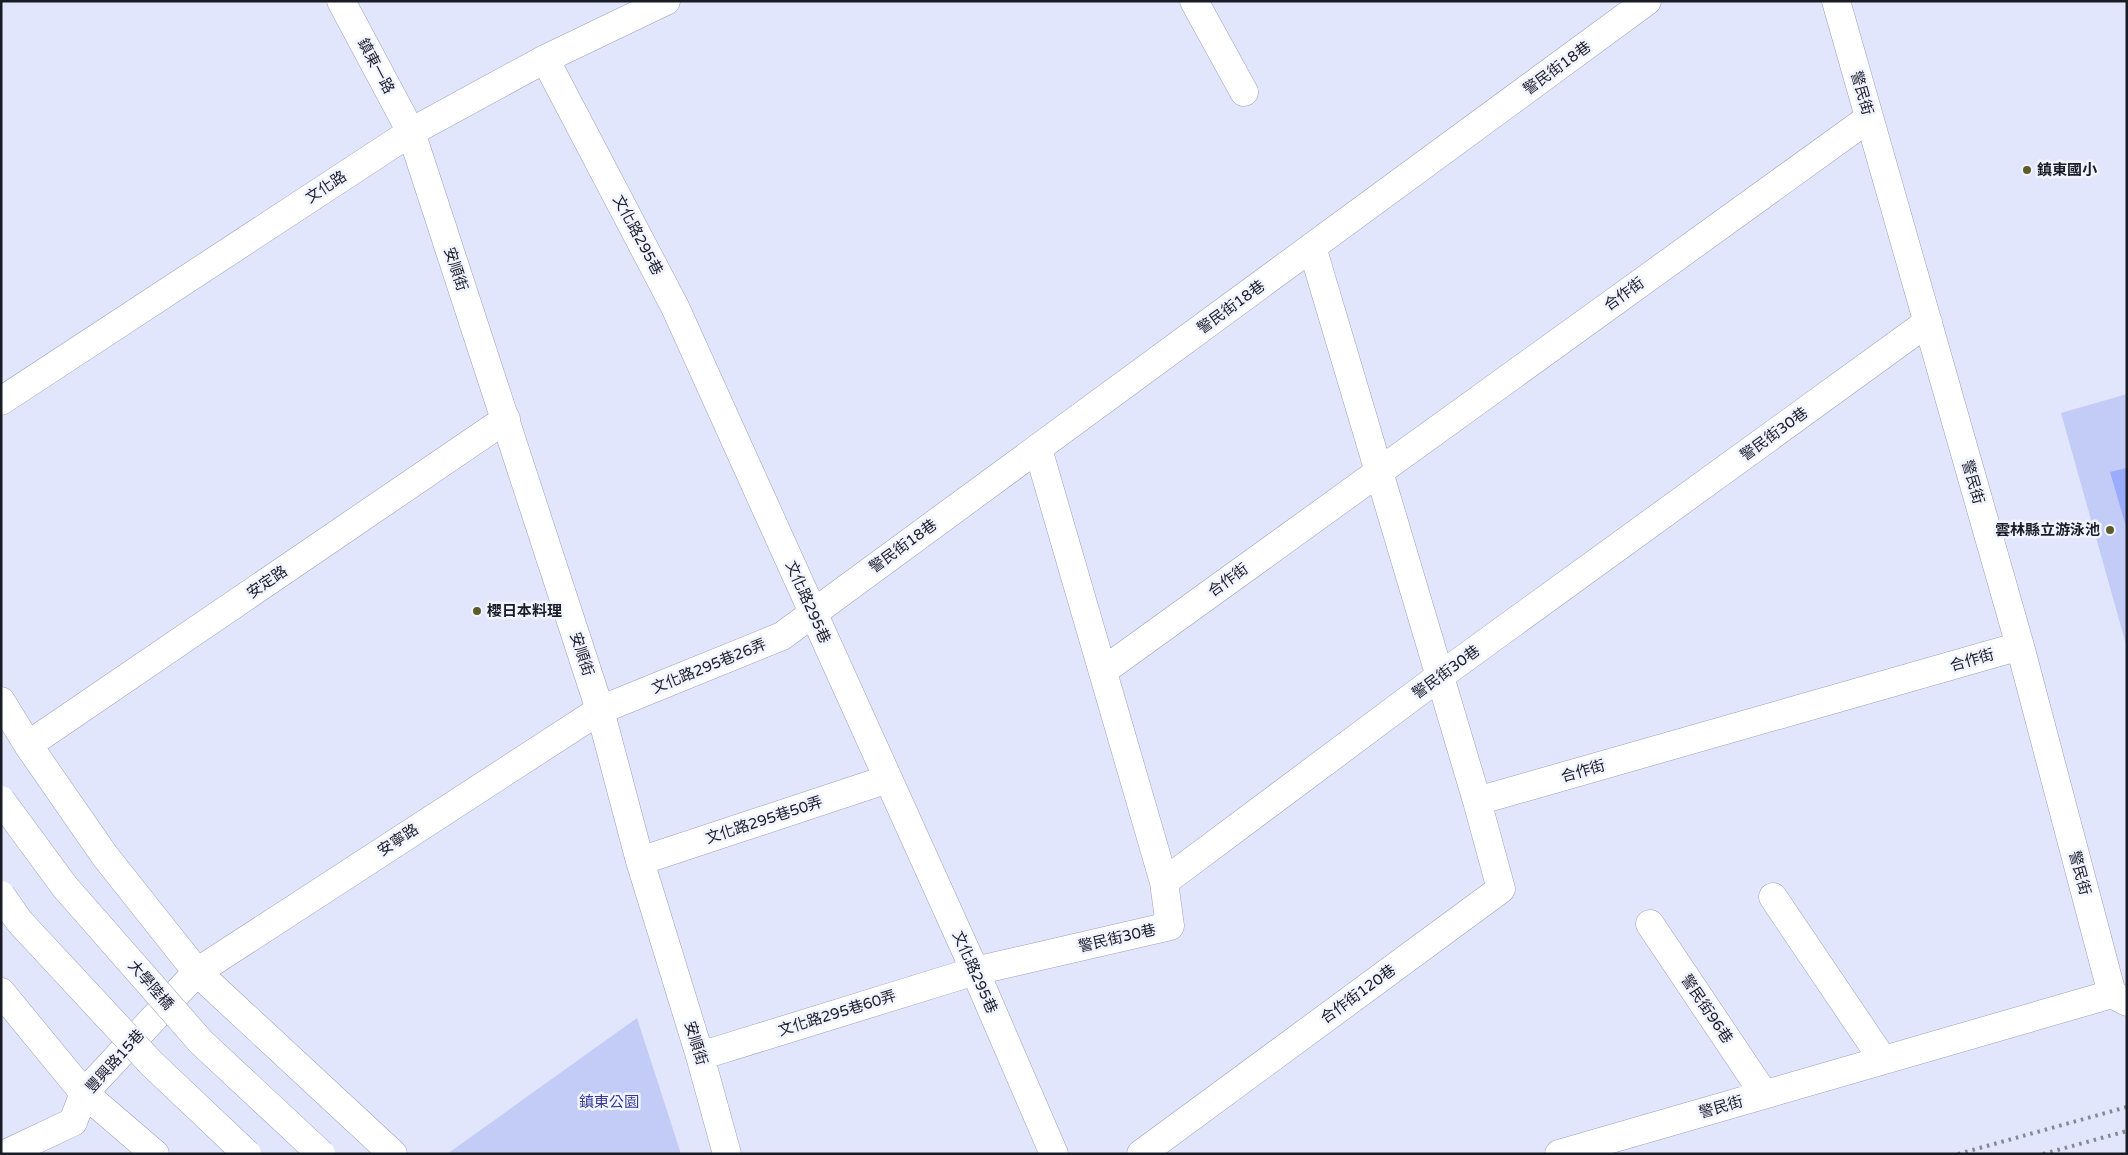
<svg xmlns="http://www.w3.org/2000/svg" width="2128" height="1155" font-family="'Varela Round','Noto Sans TC',sans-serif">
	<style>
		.green { fill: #c3ccf7 }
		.water { fill: #9babfd }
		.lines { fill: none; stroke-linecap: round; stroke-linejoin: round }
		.minor-casing { stroke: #9aa0b9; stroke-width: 29 }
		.minor { stroke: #fff; stroke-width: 28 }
		.rail { stroke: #838797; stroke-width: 4; stroke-dasharray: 2.5 5; stroke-linecap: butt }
		.minor-bridge-casing { stroke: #9aa0b9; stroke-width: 29; stroke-linecap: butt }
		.minor-bridge { stroke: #fff; stroke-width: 28 }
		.poi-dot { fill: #5d5b28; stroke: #f1f4ff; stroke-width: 2 }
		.labels { text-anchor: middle; stroke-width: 5; stroke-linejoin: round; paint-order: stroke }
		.street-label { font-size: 15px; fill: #191b25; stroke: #f1f4ff }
		.poi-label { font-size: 15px; font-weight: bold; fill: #191b25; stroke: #f1f4ff; text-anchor: start }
		.park-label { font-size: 15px; fill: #353a96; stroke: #f1f4ff }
	</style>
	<rect width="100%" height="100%" fill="#e1e6fc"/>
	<path class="green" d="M 2127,394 L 2127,648 L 2061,413 Z
		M 637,1018 L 681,1154 L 447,1154 Z"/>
	<path class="water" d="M 2127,468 L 2127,530 L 2110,472 Z"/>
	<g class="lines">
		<defs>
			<path id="minor" d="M 341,1 L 411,132 L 600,710 L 640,861 L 700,1056 L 727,1154
				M 1194,1 L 1244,92
				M 1836,1 L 2020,646 L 2112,994
				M 545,59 L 675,307 L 975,971 L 1054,1154
				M 1312,247 L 1477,801 L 2020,646
				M 1,401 L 411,132 L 545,59 L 666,1
				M 1038,449 L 1164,882
				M 1103,671 L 1869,118
				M 1,701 L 28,745 L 105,856 L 197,972 L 393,1154
				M 28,745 L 506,419
				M 640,861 L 888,779
				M 1773,897 L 1883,1060
				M 1650,924 L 1764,1094
				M 1,992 L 84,1093 L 155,1154
				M 700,1056 L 975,971 L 1170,926 L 1164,882 L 1440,676 L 1928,322
				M 5,1154 L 73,1122 L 84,1093 L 197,972 L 600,710 L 782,636 L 1647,1
				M 1141,1154 L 1501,889 L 1477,801
				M 1559,1154 L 2112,994 L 2127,1002"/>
		</defs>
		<use href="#minor" class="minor-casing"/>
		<use href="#minor" class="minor"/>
		<path class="rail" d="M 1958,1154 L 2127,1107
			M 2043,1154 L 2127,1131"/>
		<defs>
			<path id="minor-bridge" d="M 1,800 L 65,887 L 201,1042 L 321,1154
				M 1,895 L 19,921 L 151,1063 L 247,1154"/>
		</defs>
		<use href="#minor-bridge" class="minor-bridge-casing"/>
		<use href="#minor-bridge" class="minor-bridge"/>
	</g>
	<g class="poi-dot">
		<circle cx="2027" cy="170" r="5"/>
		<circle cx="2110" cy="530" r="5"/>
		<circle cx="477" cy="611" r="5"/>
	</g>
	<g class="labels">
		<g class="street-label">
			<text transform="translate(376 66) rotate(62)" y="5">鎮東一路</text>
			<text transform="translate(1557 68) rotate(-36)" y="5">警民街18巷</text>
			<text transform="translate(1862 93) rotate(74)" y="5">警民街</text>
			<text transform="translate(326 187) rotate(-33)" y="5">文化路</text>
			<text transform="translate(638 235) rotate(62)" y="5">文化路295巷</text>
			<text transform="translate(456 269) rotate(72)" y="5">安順街</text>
			<text transform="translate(1624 294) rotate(-36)" y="5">合作街</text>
			<text transform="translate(1231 307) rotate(-36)" y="5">警民街18巷</text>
			<text transform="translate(1774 434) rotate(-36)" y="5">警民街30巷</text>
			<text transform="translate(1973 482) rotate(74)" y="5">警民街</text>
			<text transform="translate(903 546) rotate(-36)" y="5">警民街18巷</text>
			<text transform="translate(1228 580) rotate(-36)" y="5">合作街</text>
			<text transform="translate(267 582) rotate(-34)" y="5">安定路</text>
			<text transform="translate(808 602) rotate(66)" y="5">文化路295巷</text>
			<text transform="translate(582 654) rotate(72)" y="5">安順街</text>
			<text transform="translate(1972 660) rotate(-16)" y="5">合作街</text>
			<text transform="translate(709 666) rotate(-22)" y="5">文化路295巷26弄</text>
			<text transform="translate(1446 672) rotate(-36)" y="5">警民街30巷</text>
			<text transform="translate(1583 771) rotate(-16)" y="5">合作街</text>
			<text transform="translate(764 820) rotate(-18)" y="5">文化路295巷50弄</text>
			<text transform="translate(398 840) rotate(-33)" y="5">安寧路</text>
			<text transform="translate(2080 873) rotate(75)" y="5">警民街</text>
			<text transform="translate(1117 938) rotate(-13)" y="5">警民街30巷</text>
			<text transform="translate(975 972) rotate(66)" y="5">文化路295巷</text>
			<text transform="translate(151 985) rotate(49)" y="5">大學陸橋</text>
			<text transform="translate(1358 994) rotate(-36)" y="5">合作街120巷</text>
			<text transform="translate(1707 1009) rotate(56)" y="5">警民街96巷</text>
			<text transform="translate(837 1013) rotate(-17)" y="5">文化路295巷60弄</text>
			<text transform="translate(696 1043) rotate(73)" y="5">安順街</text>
			<text transform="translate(115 1061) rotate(-48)" y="5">豐興路15巷</text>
			<text transform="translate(1721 1107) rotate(-16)" y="5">警民街</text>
		</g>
		<g class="poi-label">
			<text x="2037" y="175">鎮東國小</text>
			<text x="2100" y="535" text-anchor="end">雲林縣立游泳池</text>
			<text x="487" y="616">櫻日本料理</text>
		</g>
		<g class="park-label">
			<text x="609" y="1107">鎮東公園</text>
		</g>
	</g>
	<rect width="2128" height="1155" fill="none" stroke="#191b25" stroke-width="5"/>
</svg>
